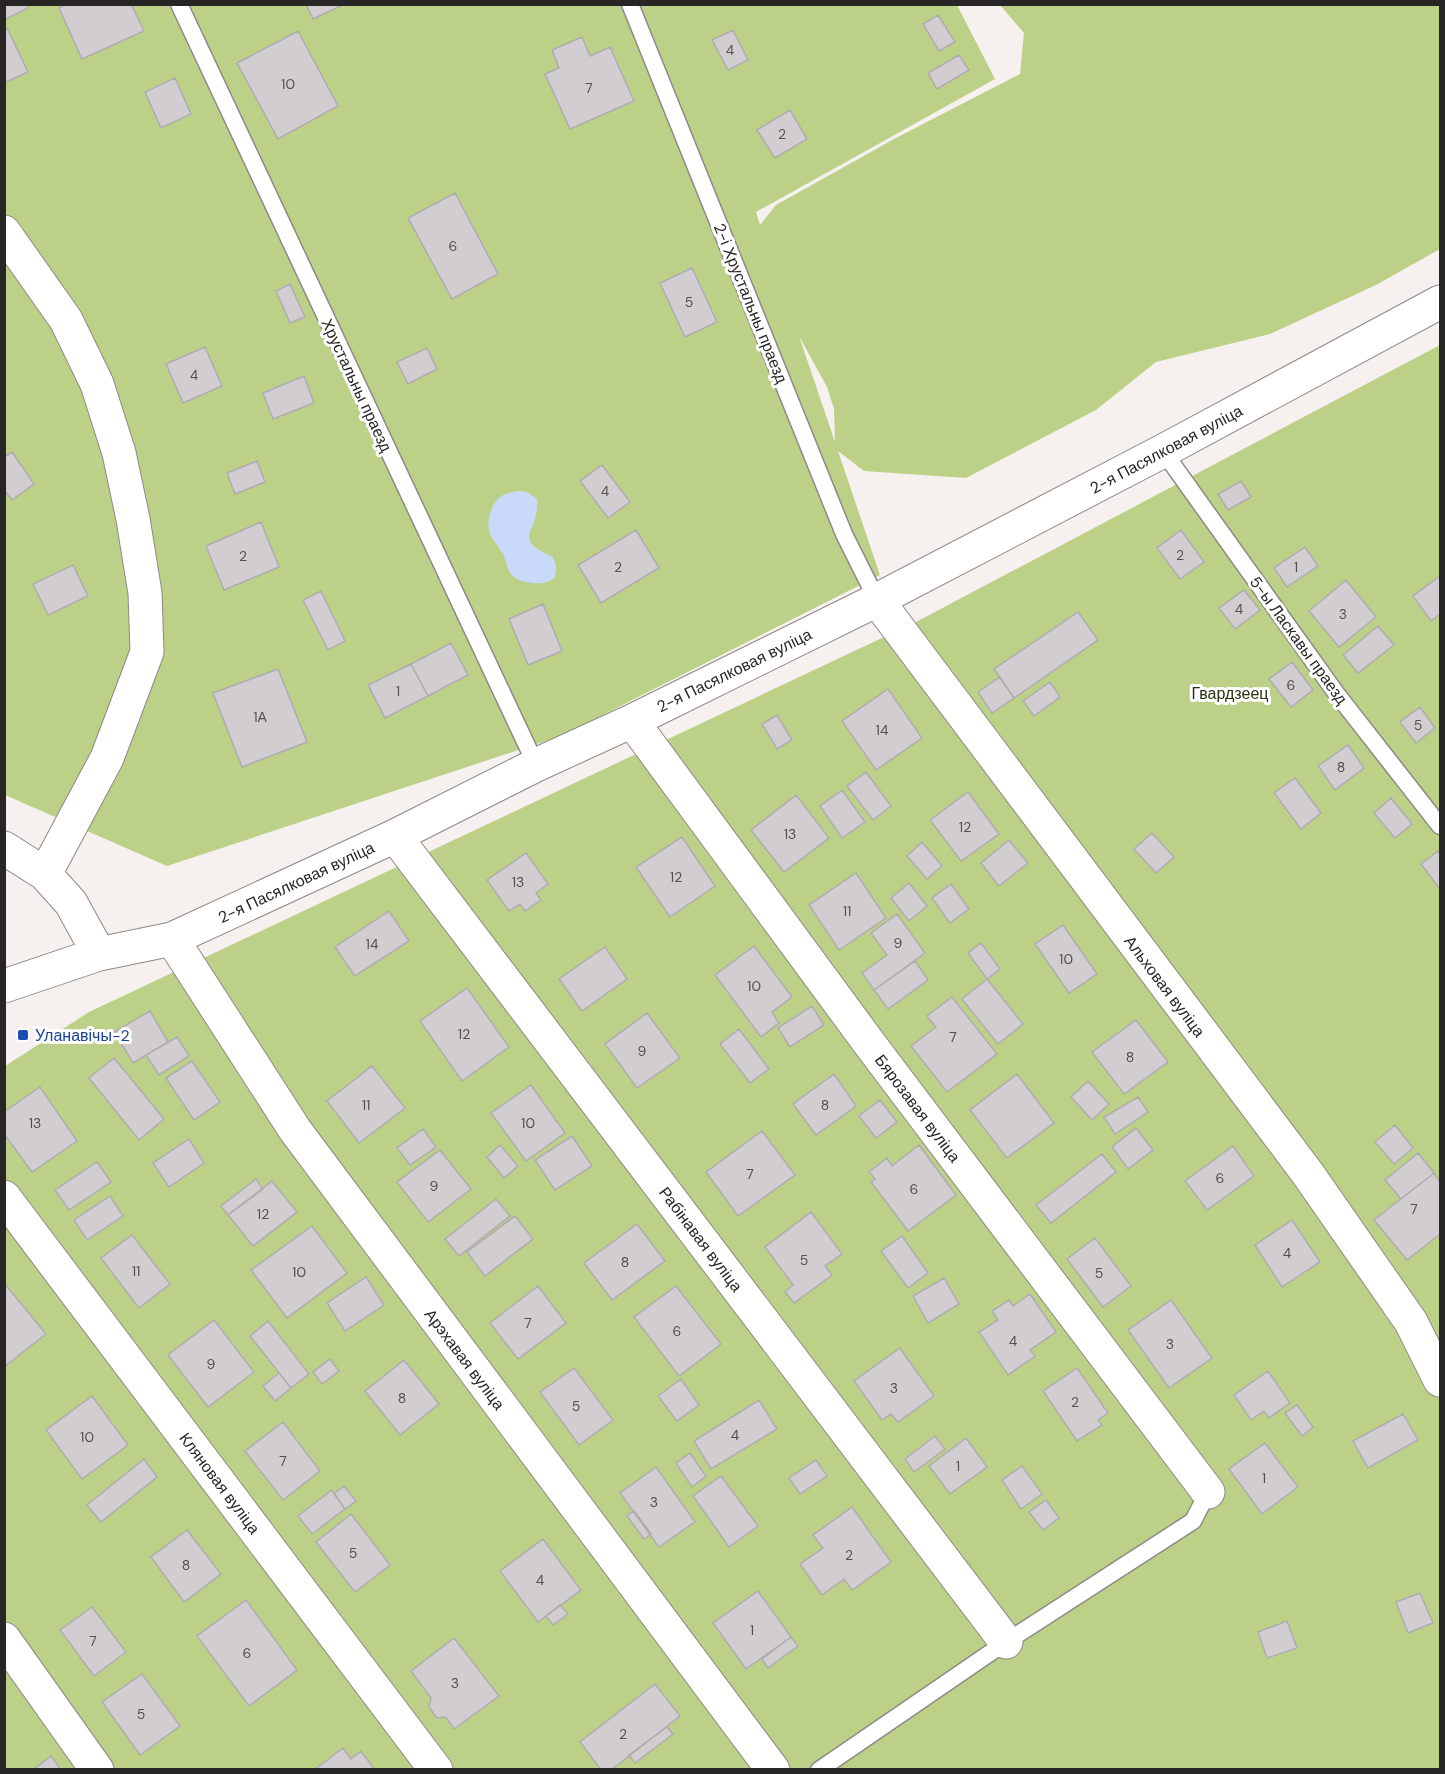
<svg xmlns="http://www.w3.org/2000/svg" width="1445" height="1774" font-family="'DM Sans',sans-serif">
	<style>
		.green { fill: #bcd187; fill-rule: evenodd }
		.water { fill: #c9d9fa }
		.building { fill: #d1cdd1; stroke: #afacb0; stroke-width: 1.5 }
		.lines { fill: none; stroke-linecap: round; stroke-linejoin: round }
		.service-casing { stroke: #8d8986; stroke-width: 19 }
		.minor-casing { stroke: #8d8986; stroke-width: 35 }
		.service { stroke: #fff; stroke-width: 16 }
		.minor { stroke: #fff; stroke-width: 33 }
		.transit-dot { fill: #1a4fb4; stroke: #fff; stroke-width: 2 }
		.labels { text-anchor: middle; stroke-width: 6; stroke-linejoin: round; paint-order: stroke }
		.number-label { font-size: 14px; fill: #525050 }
		.street-label { font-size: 16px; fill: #282625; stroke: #fff }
		.park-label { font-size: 16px; fill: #29320b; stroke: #fff }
		.transit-label { font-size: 16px; fill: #164399; stroke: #fff; text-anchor: start }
	</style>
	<rect width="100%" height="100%" fill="#f6f1ee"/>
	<path class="green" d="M 4,5 L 957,5 L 995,79 L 756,212 L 760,225 L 776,205 L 894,139 L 1020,74 L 1024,33 L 1000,5 L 1440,5 L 1440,249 L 1376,285 L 1270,334 L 1156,362 L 1096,410 L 966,478 L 864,471 L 838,451 L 880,575 L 561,736 L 167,866 L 5,795 ZM 799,336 L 827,387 L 834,409 L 835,442 Z
		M 1440,345 L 1440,1769 L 5,1770 L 5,1066 L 89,1012 L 916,622 Z"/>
	<path class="water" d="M 517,491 L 527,492 L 537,499 C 540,533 509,538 553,557 C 561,577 553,585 532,583 C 526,582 519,581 514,577 C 507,572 507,564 504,556 C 501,549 495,543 491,536 C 485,523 490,503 503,495 C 507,493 513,492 517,491 Z"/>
	<path class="building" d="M 4,4 L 26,4 L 28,8 L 4,20 Z
		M 67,4 L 131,4 L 144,31 L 82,59 L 59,8 Z
		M 306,4 L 345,4 L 313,19 Z
		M 938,15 L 955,42 L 939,51 L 923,24 Z
		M 7,28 L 28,72 L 4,83 L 4,30 Z
		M 733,30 L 748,60 L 728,70 L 712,40 Z
		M 298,31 L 338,106 L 278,139 L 237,63 Z
		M 582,37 L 590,56 L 610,47 L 634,101 L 570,129 L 545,74 L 559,68 L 552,50 Z
		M 959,55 L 969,70 L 937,89 L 928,73 Z
		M 175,78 L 191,114 L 161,128 L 145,92 Z
		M 790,110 L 807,139 L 775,158 L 757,130 Z
		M 455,193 L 498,274 L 452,299 L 408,218 Z
		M 692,268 L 717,322 L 685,337 L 660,283 Z
		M 290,284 L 305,317 L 290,323 L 276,291 Z
		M 205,347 L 222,386 L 183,403 L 166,364 Z
		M 427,348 L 437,369 L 408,384 L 397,362 Z
		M 304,376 L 314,403 L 273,419 L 263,393 Z
		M 12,452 L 34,484 L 12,500 L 4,490 L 4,457 Z
		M 257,461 L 265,482 L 235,494 L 227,473 Z
		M 602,465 L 630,502 L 608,518 L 580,481 Z
		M 1241,481 L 1251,497 L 1228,510 L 1218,494 Z
		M 261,522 L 279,567 L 224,590 L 206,546 Z
		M 636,530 L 659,568 L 601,603 L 578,565 Z
		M 1181,530 L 1204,562 L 1180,579 L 1157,548 Z
		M 1305,547 L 1318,566 L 1287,587 L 1274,568 Z
		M 73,565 L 88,596 L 48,615 L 33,584 Z
		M 1440,576 L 1440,614 L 1431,621 L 1413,596 Z
		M 1346,580 L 1376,617 L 1339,647 L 1309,611 Z
		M 1244,590 L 1260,610 L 1235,629 L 1219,608 Z
		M 321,591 L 345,641 L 328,650 L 303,600 Z
		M 543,604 L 562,651 L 528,665 L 509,619 Z
		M 1078,612 L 1098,640 L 1014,698 L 994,669 Z
		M 1378,626 L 1394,645 L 1358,673 L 1343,655 Z
		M 451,643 L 468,675 L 428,696 L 411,664 Z
		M 1292,662 L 1313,690 L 1291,707 L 1269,679 Z
		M 411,664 L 428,696 L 385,718 L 368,685 Z
		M 278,669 L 307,742 L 242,767 L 213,693 Z
		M 1000,677 L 1014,698 L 992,713 L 978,692 Z
		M 1050,682 L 1060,697 L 1034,716 L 1023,701 Z
		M 888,689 L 922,738 L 876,770 L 842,721 Z
		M 1420,707 L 1435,728 L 1416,743 L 1400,722 Z
		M 777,715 L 792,740 L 777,749 L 762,724 Z
		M 1348,745 L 1364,768 L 1335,790 L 1318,766 Z
		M 866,772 L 891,806 L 873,820 L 847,786 Z
		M 1295,778 L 1321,813 L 1301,829 L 1274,793 Z
		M 842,790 L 865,822 L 842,838 L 820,806 Z
		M 968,792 L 999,834 L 961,861 L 930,820 Z
		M 796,795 L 829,838 L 784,872 L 751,830 Z
		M 1391,798 L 1412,824 L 1395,838 L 1374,813 Z
		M 1152,833 L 1174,857 L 1156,873 L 1134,849 Z
		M 682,837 L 715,886 L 670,917 L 636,867 Z
		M 1009,840 L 1028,863 L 999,886 L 981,863 Z
		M 922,842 L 942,866 L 927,879 L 907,856 Z
		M 1438,851 L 1440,854 L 1440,889 L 1421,864 Z
		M 526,853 L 548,884 L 536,893 L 541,900 L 525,911 L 520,904 L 509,911 L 487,880 Z
		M 856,873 L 886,918 L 839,950 L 809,905 Z
		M 909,883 L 927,906 L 909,921 L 891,898 Z
		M 951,884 L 969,909 L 950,923 L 932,898 Z
		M 389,911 L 409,941 L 355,976 L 335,947 Z
		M 897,914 L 925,953 L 874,990 L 862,973 L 887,955 L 871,933 Z
		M 1063,925 L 1097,974 L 1069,993 L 1035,944 Z
		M 981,943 L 1000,969 L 987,979 L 968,953 Z
		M 754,946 L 792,997 L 772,1012 L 779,1023 L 761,1037 L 715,975 Z
		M 605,947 L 627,979 L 582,1011 L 559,979 Z
		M 915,961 L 928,980 L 888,1009 L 874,990 Z
		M 987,979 L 1023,1024 L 998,1044 L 962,999 Z
		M 467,988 L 509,1047 L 462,1081 L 420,1021 Z
		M 952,997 L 997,1054 L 947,1092 L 911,1046 L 936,1027 L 927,1016 Z
		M 812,1006 L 824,1025 L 790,1047 L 778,1028 Z
		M 150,1011 L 168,1042 L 133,1063 L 114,1032 Z
		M 647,1013 L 680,1058 L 637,1088 L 605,1044 Z
		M 1136,1020 L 1168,1062 L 1124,1094 L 1092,1052 Z
		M 739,1029 L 769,1069 L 750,1083 L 720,1044 Z
		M 177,1037 L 189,1056 L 159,1075 L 146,1055 Z
		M 114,1058 L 164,1119 L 139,1140 L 89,1078 Z
		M 192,1061 L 220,1102 L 194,1120 L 166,1078 Z
		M 372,1066 L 405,1108 L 359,1143 L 327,1101 Z
		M 834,1074 L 856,1106 L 816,1135 L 793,1104 Z
		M 1017,1074 L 1054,1123 L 1007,1158 L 970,1110 Z
		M 1088,1081 L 1109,1104 L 1092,1120 L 1071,1097 Z
		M 531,1085 L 565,1133 L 526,1161 L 491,1113 Z
		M 40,1087 L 77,1141 L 32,1172 L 4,1134 L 4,1112 Z
		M 1138,1097 L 1148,1112 L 1115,1134 L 1104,1117 Z
		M 880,1100 L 897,1122 L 876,1138 L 859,1116 Z
		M 1395,1125 L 1413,1148 L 1394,1164 L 1375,1142 Z
		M 1136,1128 L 1153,1150 L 1128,1169 L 1112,1147 Z
		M 423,1129 L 436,1147 L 410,1165 L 397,1148 Z
		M 762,1131 L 795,1175 L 738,1216 L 706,1172 Z
		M 572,1136 L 592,1166 L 555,1190 L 535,1160 Z
		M 189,1139 L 204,1163 L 169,1187 L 153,1163 Z
		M 500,1145 L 518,1166 L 504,1178 L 487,1157 Z
		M 919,1145 L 956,1195 L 908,1231 L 871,1182 L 875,1179 L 869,1172 L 887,1158 L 892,1166 Z
		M 1233,1146 L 1254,1176 L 1207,1210 L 1185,1181 Z
		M 440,1150 L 471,1189 L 428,1222 L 397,1182 Z
		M 1418,1153 L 1434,1173 L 1401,1199 L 1385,1180 Z
		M 1102,1154 L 1116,1172 L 1051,1223 L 1036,1205 Z
		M 97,1162 L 111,1182 L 69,1210 L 55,1190 Z
		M 1434,1173 L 1440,1182 L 1440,1234 L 1407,1260 L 1374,1220 Z
		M 256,1179 L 263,1189 L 228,1215 L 221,1206 Z
		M 272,1181 L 297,1212 L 253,1246 L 228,1215 Z
		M 110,1196 L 123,1216 L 87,1240 L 74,1220 Z
		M 496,1199 L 510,1216 L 459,1256 L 445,1239 Z
		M 811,1212 L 842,1254 L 825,1266 L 832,1275 L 794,1303 L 785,1292 L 793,1285 L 765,1247 Z
		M 515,1216 L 533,1239 L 485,1276 L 467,1252 Z
		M 1292,1220 L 1320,1262 L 1282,1287 L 1255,1245 Z
		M 637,1224 L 665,1261 L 612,1300 L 584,1263 Z
		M 312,1226 L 347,1273 L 287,1318 L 251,1270 Z
		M 132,1235 L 170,1284 L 139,1308 L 101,1258 Z
		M 902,1236 L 928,1273 L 908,1288 L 881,1251 Z
		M 1095,1238 L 1131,1286 L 1103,1307 L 1067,1259 Z
		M 366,1277 L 384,1305 L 345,1331 L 327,1303 Z
		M 944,1278 L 959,1304 L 928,1323 L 913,1296 Z
		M 4,1283 L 46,1334 L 4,1367 Z
		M 538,1286 L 566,1323 L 518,1359 L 490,1323 Z
		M 676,1286 L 721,1344 L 679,1376 L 634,1317 Z
		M 1030,1294 L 1056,1332 L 1030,1350 L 1035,1356 L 1008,1375 L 979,1332 L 998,1320 L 992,1311 L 1009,1300 L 1013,1306 Z
		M 1171,1300 L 1212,1358 L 1169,1388 L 1128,1330 Z
		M 214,1320 L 254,1372 L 208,1407 L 168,1355 Z
		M 268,1321 L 309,1374 L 291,1388 L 250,1336 Z
		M 900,1348 L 934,1396 L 898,1422 L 891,1414 L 882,1420 L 854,1381 Z
		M 330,1359 L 339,1371 L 322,1384 L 313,1372 Z
		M 404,1360 L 439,1404 L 400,1435 L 365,1391 Z
		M 574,1368 L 613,1420 L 579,1445 L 540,1392 Z
		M 1077,1368 L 1108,1413 L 1098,1420 L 1102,1425 L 1077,1441 L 1043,1391 Z
		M 1268,1371 L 1290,1403 L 1269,1418 L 1264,1411 L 1251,1420 L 1234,1395 Z
		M 279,1373 L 291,1388 L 275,1401 L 263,1386 Z
		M 681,1379 L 699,1405 L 677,1421 L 658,1396 Z
		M 92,1396 L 128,1445 L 82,1479 L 46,1430 Z
		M 759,1400 L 777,1429 L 711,1469 L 694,1441 Z
		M 1297,1405 L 1313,1427 L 1302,1436 L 1285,1413 Z
		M 1403,1414 L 1418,1440 L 1368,1468 L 1353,1441 Z
		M 283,1422 L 320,1471 L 283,1500 L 245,1451 Z
		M 935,1436 L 945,1449 L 914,1472 L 905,1459 Z
		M 966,1438 L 987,1467 L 950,1494 L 929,1466 Z
		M 1265,1443 L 1298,1487 L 1262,1514 L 1229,1469 Z
		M 690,1453 L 706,1476 L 692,1487 L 676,1463 Z
		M 144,1459 L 157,1477 L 101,1522 L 87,1505 Z
		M 816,1460 L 827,1476 L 800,1494 L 789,1478 Z
		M 1022,1466 L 1042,1494 L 1021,1509 L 1002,1480 Z
		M 656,1467 L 695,1522 L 659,1547 L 620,1493 Z
		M 721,1476 L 758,1526 L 729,1547 L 693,1496 Z
		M 344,1486 L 356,1501 L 345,1509 L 334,1494 Z
		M 332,1490 L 345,1509 L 312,1534 L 298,1516 Z
		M 1046,1500 L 1059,1518 L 1043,1530 L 1029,1512 Z
		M 852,1507 L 891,1562 L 852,1590 L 844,1579 L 822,1595 L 800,1564 L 823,1548 L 813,1535 Z
		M 634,1511 L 651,1534 L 644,1539 L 627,1516 Z
		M 351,1514 L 390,1565 L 355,1592 L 316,1542 Z
		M 187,1530 L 221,1574 L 184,1602 L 151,1557 Z
		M 543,1539 L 581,1590 L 538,1622 L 500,1571 Z
		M 758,1591 L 791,1637 L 746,1669 L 713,1623 Z
		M 1420,1593 L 1433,1623 L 1408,1633 L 1396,1602 Z
		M 246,1600 L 297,1670 L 249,1706 L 197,1636 Z
		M 560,1605 L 568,1614 L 553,1625 L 546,1616 Z
		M 92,1607 L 126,1652 L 94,1676 L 60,1630 Z
		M 1287,1621 L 1297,1648 L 1267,1658 L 1258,1632 Z
		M 791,1637 L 798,1646 L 768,1668 L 762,1659 Z
		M 454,1638 L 499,1696 L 454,1729 L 446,1717 L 437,1718 L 429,1707 L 431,1698 L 411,1671 Z
		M 142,1674 L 180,1726 L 140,1755 L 102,1702 Z
		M 655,1684 L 680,1716 L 611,1770 L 601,1770 L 580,1742 Z
		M 667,1727 L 673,1734 L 635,1763 L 629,1755 Z
		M 343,1748 L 351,1759 L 361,1751 L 375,1770 L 314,1770 Z
		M 51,1756 L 61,1770 L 33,1770 Z"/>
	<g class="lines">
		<defs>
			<path id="service" d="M 179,4 L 536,765
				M 630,4 L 844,534 L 877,600
				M 1163,451 L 1336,693 L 1440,826
				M 819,1770 L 1006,1642 L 1193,1521 L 1208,1492"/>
			<path id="minor" d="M 4,232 L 66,320 L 97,384 L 119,453 L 133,519 L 145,593 L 147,652 L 107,758 L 45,874
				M 877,600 L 1308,1174 L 1411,1322 L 1440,1380
				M 632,721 L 869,1043 L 1208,1492
				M 395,836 L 1006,1642
				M 4,848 L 45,874 L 71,903 L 99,954
				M 172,939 L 295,1130 L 773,1770
				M 4,986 L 99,954 L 172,939 L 395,836 L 536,765 L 632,721 L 877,600 L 1163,451 L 1440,302
				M 4,1197 L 436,1770
				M 4,1639 L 97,1770"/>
		</defs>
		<use href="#service" class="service-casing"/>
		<use href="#minor" class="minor-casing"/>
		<use href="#service" class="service"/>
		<use href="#minor" class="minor"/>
	</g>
	<rect class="transit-dot" x="17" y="1029" width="12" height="12" rx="3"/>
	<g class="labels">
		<g class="number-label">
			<text x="730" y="55">4</text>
			<text x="288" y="89">10</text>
			<text x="589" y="93">7</text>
			<text x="782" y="139">2</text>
			<text x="453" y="251">6</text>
			<text x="689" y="307">5</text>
			<text x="194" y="380">4</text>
			<text x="605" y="496">4</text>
			<text x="1180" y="560">2</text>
			<text x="243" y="561">2</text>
			<text x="618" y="572">2</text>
			<text x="1296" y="572">1</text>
			<text x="1239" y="614">4</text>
			<text x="1343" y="619">3</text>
			<text x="1291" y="690">6</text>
			<text x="398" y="696">1</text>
			<text x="260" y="722">1А</text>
			<text x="1418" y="730">5</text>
			<text x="882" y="735">14</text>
			<text x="1341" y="772">8</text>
			<text x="965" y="832">12</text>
			<text x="790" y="839">13</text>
			<text x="676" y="882">12</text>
			<text x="518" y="887">13</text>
			<text x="847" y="916">11</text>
			<text x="898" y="948">9</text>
			<text x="372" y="949">14</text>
			<text x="1066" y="964">10</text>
			<text x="754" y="991">10</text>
			<text x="464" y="1039">12</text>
			<text x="953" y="1042">7</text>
			<text x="642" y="1056">9</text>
			<text x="1130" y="1062">8</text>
			<text x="366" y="1110">11</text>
			<text x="825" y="1110">8</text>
			<text x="35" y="1128">13</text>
			<text x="528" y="1128">10</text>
			<text x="750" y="1179">7</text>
			<text x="1220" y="1183">6</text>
			<text x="434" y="1191">9</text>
			<text x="914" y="1194">6</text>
			<text x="1414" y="1214">7</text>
			<text x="263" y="1219">12</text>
			<text x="1287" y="1258">4</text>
			<text x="804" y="1265">5</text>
			<text x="625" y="1267">8</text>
			<text x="136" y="1276">11</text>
			<text x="299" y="1277">10</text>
			<text x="1099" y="1278">5</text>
			<text x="528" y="1328">7</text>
			<text x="677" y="1336">6</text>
			<text x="1013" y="1346">4</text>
			<text x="1170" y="1349">3</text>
			<text x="211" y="1369">9</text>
			<text x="894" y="1393">3</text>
			<text x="402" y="1403">8</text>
			<text x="1075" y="1407">2</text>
			<text x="576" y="1411">5</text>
			<text x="735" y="1440">4</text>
			<text x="87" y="1442">10</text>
			<text x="283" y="1466">7</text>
			<text x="958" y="1471">1</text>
			<text x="1264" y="1483">1</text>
			<text x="654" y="1507">3</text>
			<text x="353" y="1558">5</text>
			<text x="849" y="1560">2</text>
			<text x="186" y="1570">8</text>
			<text x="540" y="1585">4</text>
			<text x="752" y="1635">1</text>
			<text x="93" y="1646">7</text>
			<text x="247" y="1658">6</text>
			<text x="455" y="1688">3</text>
			<text x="141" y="1719">5</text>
			<text x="623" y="1739">2</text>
		</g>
		<g class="street-label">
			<text transform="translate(751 303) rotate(68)" y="6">2-і Хрустальны праезд</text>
			<text transform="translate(357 385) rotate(65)" y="6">Хрустальны праезд</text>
			<text transform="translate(1166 449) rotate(-28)" y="6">2-я Пасялковая вуліца</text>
			<text transform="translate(1299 640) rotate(54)" y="6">5-ы Ласкавы праезд</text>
			<text transform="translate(734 670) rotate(-26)" y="6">2-я Пасялковая вуліца</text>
			<text transform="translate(296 882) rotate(-25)" y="6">2-я Пасялковая вуліца</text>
			<text transform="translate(1165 986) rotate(53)" y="6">Альховая вуліца</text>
			<text transform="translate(918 1108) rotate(53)" y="6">Бярозавая вуліца</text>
			<text transform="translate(701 1239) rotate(53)" y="6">Рабінавая вуліца</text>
			<text transform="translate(465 1359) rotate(53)" y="6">Арэхавая вуліца</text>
			<text transform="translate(220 1483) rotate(53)" y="6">Кляновая вуліца</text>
		</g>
		<g class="park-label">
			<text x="1230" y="699">Гвардзеец</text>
		</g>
		<g class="transit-label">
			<text x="35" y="1041">Уланавічы-2</text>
		</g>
	</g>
	<rect width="1445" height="1774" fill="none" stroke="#282625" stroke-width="12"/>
</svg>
